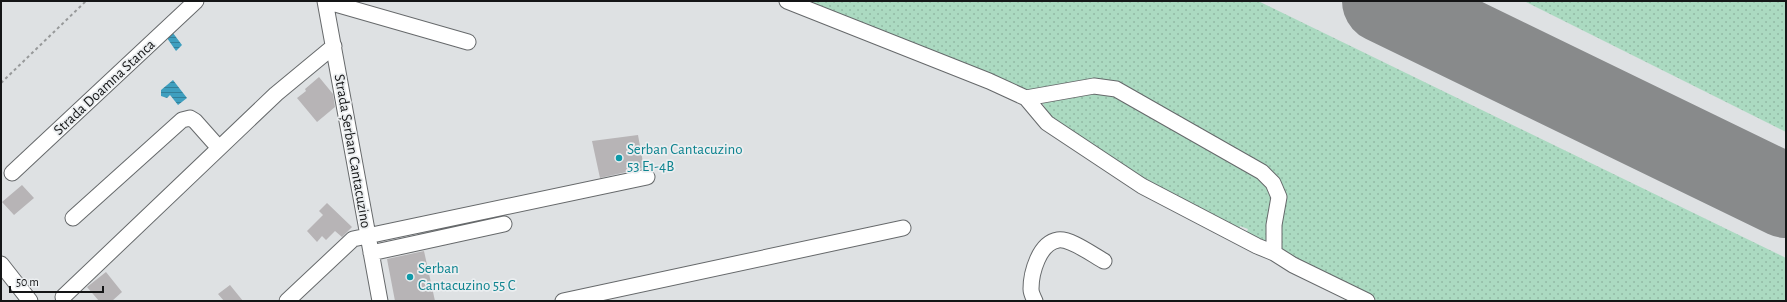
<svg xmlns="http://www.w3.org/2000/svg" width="1787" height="302" font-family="'Alegreya Sans',sans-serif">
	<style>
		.grass { fill: url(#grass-dots) }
		.water { fill: url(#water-rules) }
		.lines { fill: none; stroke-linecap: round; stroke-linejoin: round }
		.runway { stroke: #888a8b; stroke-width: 84 }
		.building { fill: #b7b4b6 }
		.minor-casing { stroke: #66696b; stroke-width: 17 }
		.path { stroke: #97999a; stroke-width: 2; stroke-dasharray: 3 3; stroke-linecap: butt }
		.minor { stroke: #fff; stroke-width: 15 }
		.culture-dot { fill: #0f9aa8; stroke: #ebeef0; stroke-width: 1.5 }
		.labels { text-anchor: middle; stroke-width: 3.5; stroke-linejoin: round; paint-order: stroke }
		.street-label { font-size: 15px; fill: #141516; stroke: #ebeef0 }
		.culture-label { font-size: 15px; fill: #0d838f; stroke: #ebeef0; text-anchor: start }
	</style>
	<defs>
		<pattern id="grass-dots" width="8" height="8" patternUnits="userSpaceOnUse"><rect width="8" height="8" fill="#abdac1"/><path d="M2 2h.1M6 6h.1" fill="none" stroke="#92baa5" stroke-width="1.8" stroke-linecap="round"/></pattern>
		<pattern id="water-rules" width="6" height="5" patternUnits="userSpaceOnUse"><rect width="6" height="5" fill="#3e9fbf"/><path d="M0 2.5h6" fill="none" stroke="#33809a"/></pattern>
	</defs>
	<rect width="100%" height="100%" fill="#dee1e3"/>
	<path class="grass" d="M 794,1 L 1258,1 L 1786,258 L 1786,301 L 1379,301 L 1294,260 L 1282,251 L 1277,237 L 1279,184 L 1116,86 L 1038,92 L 1023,90 Z
		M 1524,1 L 1786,1 L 1786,132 Z
		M 1109,91 L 1255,171 L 1273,195 L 1267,245 L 1246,234 L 1248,229 L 1240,226 L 1239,230 L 1162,190 L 1053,121 L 1040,99 Z"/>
	<path class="water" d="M 173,33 L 182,45 L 176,51 L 167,38 Z
		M 173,80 L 187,98 L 178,105 L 170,95 L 167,98 L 161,96 L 161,90 Z"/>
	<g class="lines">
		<path class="runway" d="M 1384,1 L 1786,196"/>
	</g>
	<path class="building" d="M 319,77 L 333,94 L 335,107 L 317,122 L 297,98 L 306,91 L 305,89 Z
		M 638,135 L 644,168 L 600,178 L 592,141 Z
		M 22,185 L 34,198 L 14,215 L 2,202 Z
		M 327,203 L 352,227 L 342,237 L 335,231 L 326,240 L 322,236 L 317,242 L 307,231 L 323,215 L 319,211 Z
		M 424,251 L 435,301 L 395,301 L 387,259 Z
		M 106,272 L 122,292 L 112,301 L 99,301 L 87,287 Z
		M 230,285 L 243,301 L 224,301 L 218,294 Z"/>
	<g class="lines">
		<defs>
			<path id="minor" d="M 325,1 L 380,301
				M 325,1 L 468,42
				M 787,1 L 989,81 L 1026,98 L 1047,123 L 1142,186 L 1257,246 L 1274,253 L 1293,265 L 1367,301
				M 1026,98 L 1094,86 L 1116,89 L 1262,172 L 1273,183 L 1279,197 L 1274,225 L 1274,253
				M 12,173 L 196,1
				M 73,218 L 182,120 L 190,118 L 195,121 L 219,148
				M 371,253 L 504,224
				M 1,264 L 30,301
				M 63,297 L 276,94 L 334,46
				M 287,301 L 353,239 L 647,177
				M 563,301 L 903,228
				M 1035,301 C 1033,297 1031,293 1031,289 C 1031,273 1039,243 1058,240 C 1070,238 1093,255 1104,261"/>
		</defs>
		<use href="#minor" class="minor-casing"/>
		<path class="path" d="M 1,83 L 86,1"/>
		<use href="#minor" class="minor"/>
	</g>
	<g class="culture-dot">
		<circle cx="619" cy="158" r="4"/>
		<circle cx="410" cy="277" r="4"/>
	</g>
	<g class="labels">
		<g class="street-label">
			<text transform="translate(104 87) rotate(-43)" y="5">Strada Doamna Stanca</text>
			<text transform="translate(353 151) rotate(80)" y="5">Strada Șerban Cantacuzino</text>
		</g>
		<g class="culture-label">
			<text x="627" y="154">Serban Cantacuzino<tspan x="627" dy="17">53 E1-4B</tspan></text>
			<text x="418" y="273">Serban<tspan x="418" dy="17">Cantacuzino 55 C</tspan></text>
		</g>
	</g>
	<rect width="1787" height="302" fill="none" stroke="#141516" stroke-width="4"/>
	<path d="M10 286v6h93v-6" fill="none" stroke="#141516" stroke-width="2"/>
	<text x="16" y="286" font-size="12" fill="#141516" stroke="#ebeef0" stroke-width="3" paint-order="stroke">50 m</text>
</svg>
